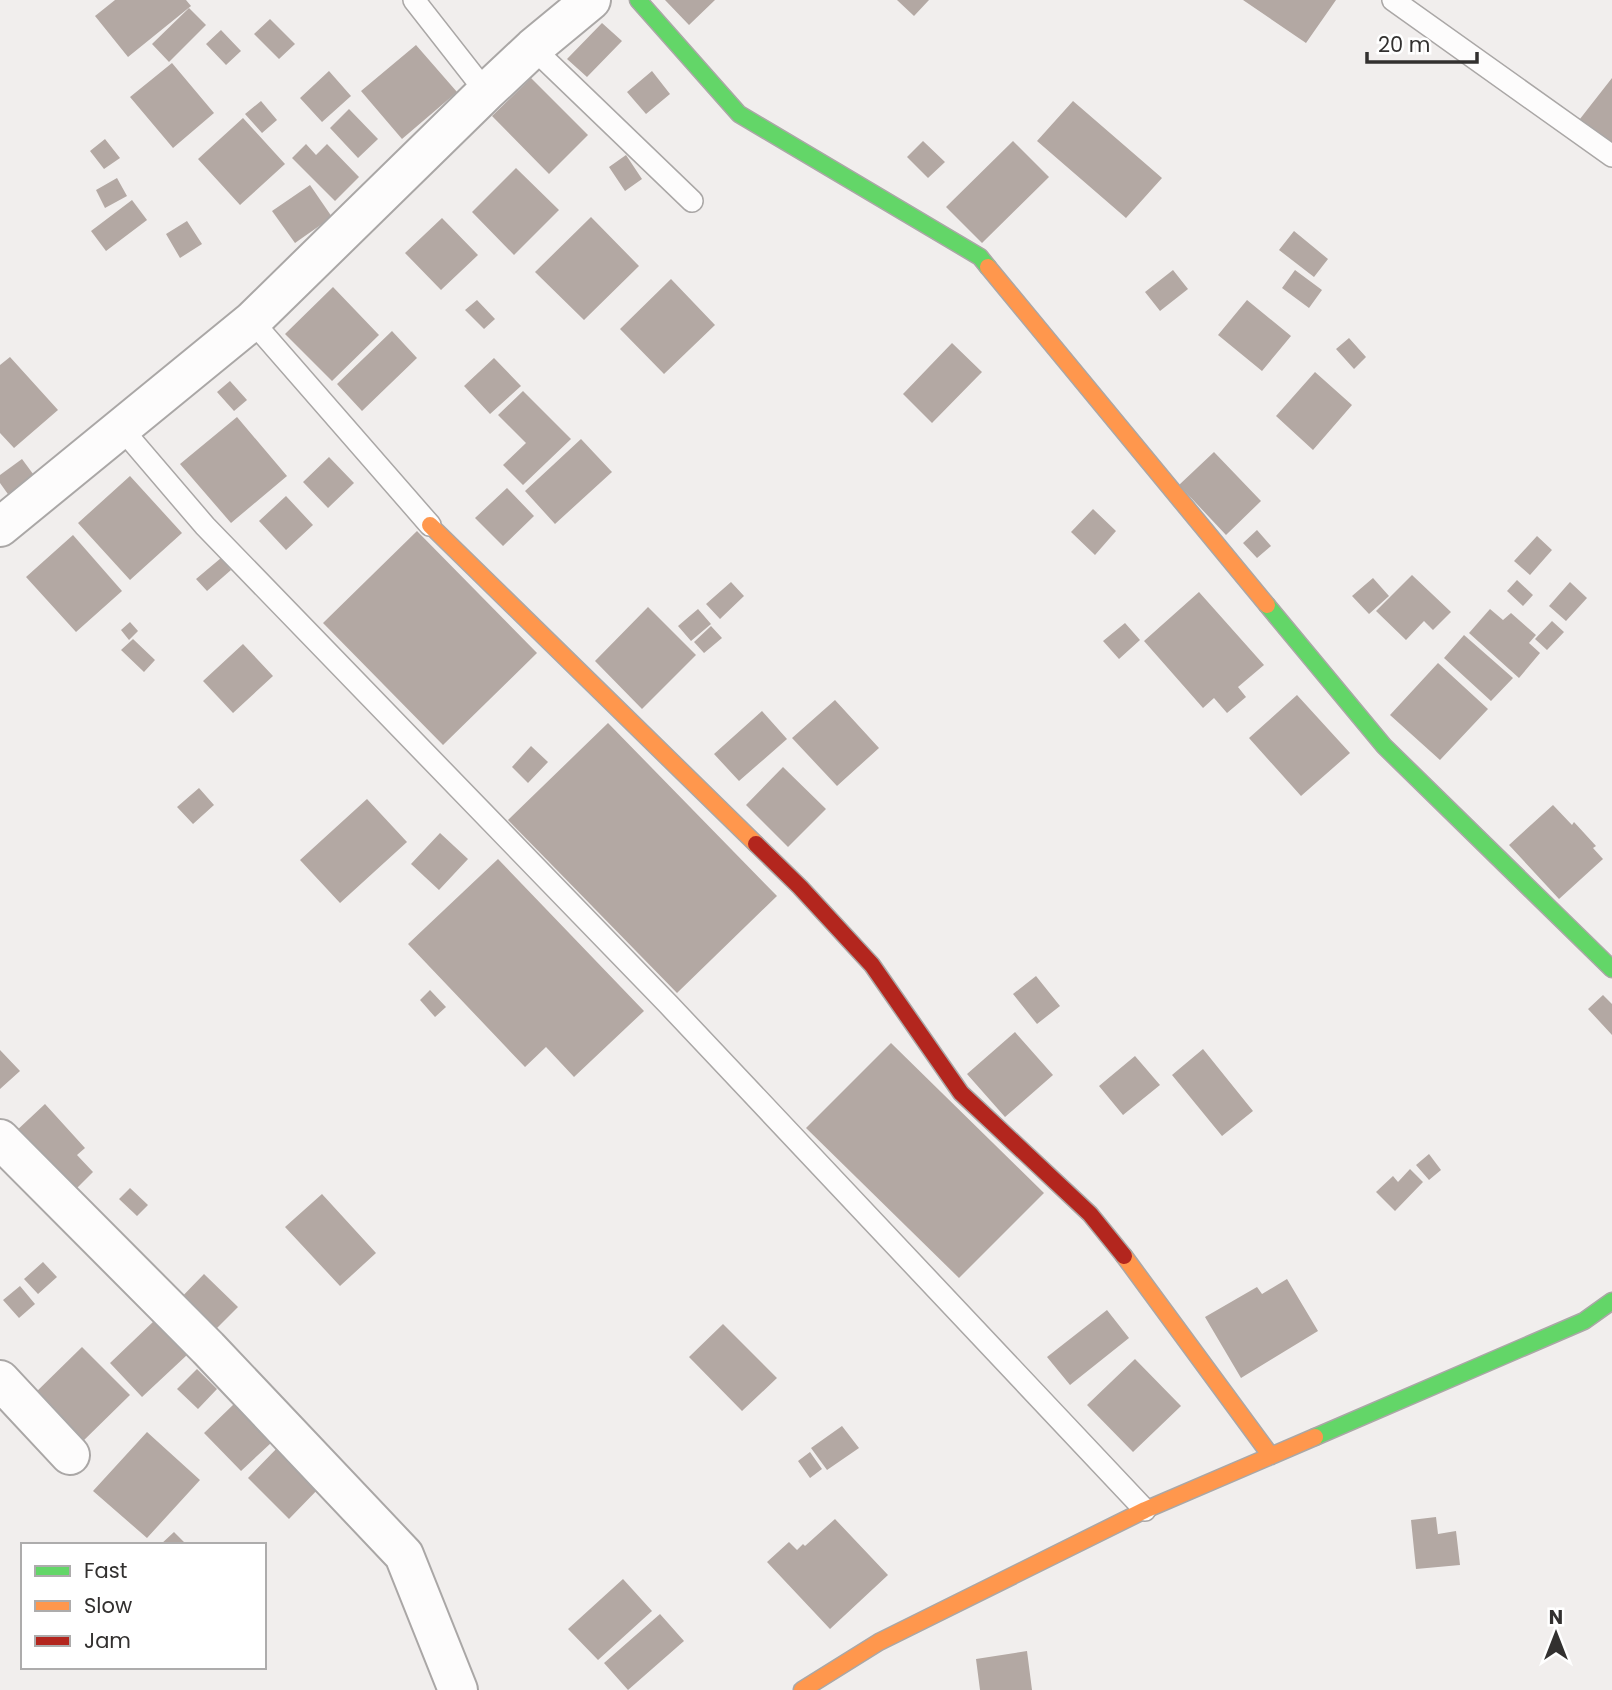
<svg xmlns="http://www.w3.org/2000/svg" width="1612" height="1690" font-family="Poppins,sans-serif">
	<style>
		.building { fill: #b3a8a3 }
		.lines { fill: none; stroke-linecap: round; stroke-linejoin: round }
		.lane-casing { stroke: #aaa7a6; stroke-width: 24 }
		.street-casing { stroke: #aaa7a6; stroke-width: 42 }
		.fast-casing { stroke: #aaa7a6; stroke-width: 19 }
		.slow-casing { stroke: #aaa7a6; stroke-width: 19 }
		.jam-casing { stroke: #aaa7a6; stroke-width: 19 }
		.lane { stroke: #fdfcfc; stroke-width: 21 }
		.street { stroke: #fdfcfc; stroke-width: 38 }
		.fast { stroke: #63d668; stroke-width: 16 }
		.slow { stroke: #ff974d; stroke-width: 16 }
		.jam { stroke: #b3261e; stroke-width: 16 }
	</style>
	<rect width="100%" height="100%" fill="#f1eeed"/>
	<path class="building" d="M 115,0 L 186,0 L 191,6 L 128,57 L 95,16 Z
		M 665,0 L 715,0 L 689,25 Z
		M 897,0 L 929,0 L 914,16 Z
		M 1243,0 L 1336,0 L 1306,43 Z
		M 189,8 L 206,25 L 169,62 L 152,44 Z
		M 270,19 L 295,44 L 279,59 L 254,34 Z
		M 602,23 L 622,41 L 587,77 L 567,59 Z
		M 221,30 L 241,51 L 226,65 L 206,44 Z
		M 416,45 L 457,92 L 402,139 L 361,91 Z
		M 172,63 L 214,113 L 173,148 L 130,97 Z
		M 329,71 L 351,96 L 322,122 L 300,98 Z
		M 652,71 L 670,94 L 646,114 L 627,92 Z
		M 531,78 L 588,135 L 549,174 L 492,116 Z
		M 1612,78 L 1612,151 L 1576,124 Z
		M 261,101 L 277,120 L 262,133 L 245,114 Z
		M 1073,101 L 1162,178 L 1126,218 L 1037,141 Z
		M 349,109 L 378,139 L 358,158 L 330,128 Z
		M 243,118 L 285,164 L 240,205 L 198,159 Z
		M 105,139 L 120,158 L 104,169 L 90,151 Z
		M 923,141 L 945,162 L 928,178 L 907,157 Z
		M 1013,141 L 1049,177 L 982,243 L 946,207 Z
		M 306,144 L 316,155 L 327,144 L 359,177 L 335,201 L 292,158 Z
		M 626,155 L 642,179 L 625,191 L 609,167 Z
		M 516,168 L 559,210 L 514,255 L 472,212 Z
		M 117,178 L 127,196 L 105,208 L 96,190 Z
		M 310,185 L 332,217 L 295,243 L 272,211 Z
		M 132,200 L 147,220 L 106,251 L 91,231 Z
		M 591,217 L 639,266 L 584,320 L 535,272 Z
		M 442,218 L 478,255 L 441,290 L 405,253 Z
		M 187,221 L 202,244 L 180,258 L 166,234 Z
		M 1294,231 L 1328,259 L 1314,277 L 1279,250 Z
		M 1173,270 L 1188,289 L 1160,311 L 1145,292 Z
		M 1295,270 L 1322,290 L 1309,308 L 1282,288 Z
		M 671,279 L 715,325 L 664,374 L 620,329 Z
		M 333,287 L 379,335 L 332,381 L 285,334 Z
		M 477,300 L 495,319 L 484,329 L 465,310 Z
		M 1247,300 L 1291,336 L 1262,371 L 1218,335 Z
		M 392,331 L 417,358 L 362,411 L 337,384 Z
		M 1349,338 L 1366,357 L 1354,369 L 1336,349 Z
		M 952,343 L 982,372 L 932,423 L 903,394 Z
		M 10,357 L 58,410 L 14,448 L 0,433 L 0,365 Z
		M 494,358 L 521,386 L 490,414 L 464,386 Z
		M 1315,372 L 1352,405 L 1313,450 L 1276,416 Z
		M 230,381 L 247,400 L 234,411 L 217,392 Z
		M 523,391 L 571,439 L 523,485 L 503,465 L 526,443 L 498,415 Z
		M 237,417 L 287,476 L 231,523 L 180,464 Z
		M 581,439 L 612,472 L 555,524 L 525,491 Z
		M 1214,452 L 1261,501 L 1226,535 L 1179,485 Z
		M 329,457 L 354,483 L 328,508 L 303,482 Z
		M 22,459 L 36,478 L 10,497 L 0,483 L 0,475 Z
		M 130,476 L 182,533 L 130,580 L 78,523 Z
		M 507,488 L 534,516 L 503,546 L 475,518 Z
		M 286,496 L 313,525 L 286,550 L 259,521 Z
		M 1093,509 L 1116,531 L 1095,555 L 1071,532 Z
		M 1257,530 L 1271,546 L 1257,558 L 1243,543 Z
		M 417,531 L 537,653 L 443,745 L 323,623 Z
		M 73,535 L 122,591 L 76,632 L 26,577 Z
		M 1537,536 L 1552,550 L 1530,575 L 1514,561 Z
		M 221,558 L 231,570 L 207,591 L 196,579 Z
		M 1412,575 L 1451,612 L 1433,630 L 1424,621 L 1406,640 L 1376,611 Z
		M 1373,578 L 1389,596 L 1369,614 L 1352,596 Z
		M 1517,580 L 1533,595 L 1523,606 L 1507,591 Z
		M 731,582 L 744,596 L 720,619 L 706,604 Z
		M 1570,582 L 1587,598 L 1566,621 L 1549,606 Z
		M 1199,592 L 1264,665 L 1238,687 L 1246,697 L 1227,713 L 1214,698 L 1203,708 L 1144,641 Z
		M 648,607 L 696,655 L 642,709 L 595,661 Z
		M 698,609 L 711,624 L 691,641 L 678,626 Z
		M 1490,609 L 1503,620 L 1511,613 L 1536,635 L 1529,643 L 1540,653 L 1519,678 L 1469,633 Z
		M 1552,621 L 1564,632 L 1547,650 L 1535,639 Z
		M 130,622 L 138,631 L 129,640 L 121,630 Z
		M 1125,623 L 1140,640 L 1119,659 L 1103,641 Z
		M 711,626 L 722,638 L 704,653 L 694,642 Z
		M 1464,635 L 1513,678 L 1491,701 L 1444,658 Z
		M 133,639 L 155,660 L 144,672 L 121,650 Z
		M 243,644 L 273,676 L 233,713 L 203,681 Z
		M 1438,663 L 1488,709 L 1440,760 L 1390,715 Z
		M 1297,695 L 1350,753 L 1301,796 L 1249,738 Z
		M 835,700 L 879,748 L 837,786 L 792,738 Z
		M 762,711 L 787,739 L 739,781 L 714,754 Z
		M 608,723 L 777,896 L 677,993 L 508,820 Z
		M 531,746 L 548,762 L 528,783 L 512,767 Z
		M 783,767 L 826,809 L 788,847 L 746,805 Z
		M 199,788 L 214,805 L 193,824 L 177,807 Z
		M 367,799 L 407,842 L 340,903 L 300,860 Z
		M 1553,805 L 1572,825 L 1574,822 L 1596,846 L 1593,848 L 1603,859 L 1559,899 L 1509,845 Z
		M 440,833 L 468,859 L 439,890 L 411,864 Z
		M 498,859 L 644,1011 L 574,1077 L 546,1047 L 525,1067 L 408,944 Z
		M 1036,976 L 1060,1006 L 1037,1024 L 1013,994 Z
		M 430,990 L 446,1007 L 435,1017 L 420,1000 Z
		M 1603,995 L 1612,1004 L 1612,1035 L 1588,1009 Z
		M 1015,1032 L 1053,1075 L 1005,1117 L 967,1074 Z
		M 891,1043 L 1044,1193 L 959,1278 L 806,1128 Z
		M 1203,1049 L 1253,1111 L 1222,1136 L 1172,1075 Z
		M 0,1050 L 20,1071 L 0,1089 Z
		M 1135,1056 L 1160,1085 L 1123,1115 L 1099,1086 Z
		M 45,1104 L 85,1148 L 77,1155 L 93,1172 L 71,1194 L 14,1133 Z
		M 1429,1154 L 1441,1170 L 1429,1180 L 1416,1165 Z
		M 1410,1169 L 1423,1182 L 1395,1211 L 1376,1192 L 1393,1176 L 1398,1182 Z
		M 130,1188 L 148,1205 L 137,1216 L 119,1199 Z
		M 322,1194 L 376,1253 L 340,1286 L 285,1227 Z
		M 43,1262 L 57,1277 L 38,1294 L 24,1279 Z
		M 204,1274 L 238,1307 L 207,1338 L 174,1305 Z
		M 1287,1279 L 1318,1331 L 1241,1378 L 1205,1317 L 1257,1287 L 1262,1294 Z
		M 20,1286 L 35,1304 L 19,1318 L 3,1300 Z
		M 1107,1310 L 1129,1338 L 1070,1385 L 1047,1357 Z
		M 154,1321 L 187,1355 L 142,1397 L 110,1363 Z
		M 723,1324 L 777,1378 L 742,1411 L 689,1357 Z
		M 82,1347 L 130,1395 L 78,1446 L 30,1398 Z
		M 1135,1359 L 1181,1406 L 1133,1452 L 1087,1405 Z
		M 197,1369 L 217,1389 L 198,1409 L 177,1389 Z
		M 234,1404 L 271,1443 L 241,1471 L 204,1433 Z
		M 842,1426 L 859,1448 L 827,1470 L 811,1448 Z
		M 147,1432 L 200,1480 L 147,1538 L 93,1491 Z
		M 281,1444 L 323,1484 L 289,1519 L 248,1478 Z
		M 810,1452 L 822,1469 L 810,1478 L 798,1461 Z
		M 1436,1517 L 1438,1534 L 1456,1531 L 1460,1565 L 1416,1569 L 1411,1520 Z
		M 835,1519 L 888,1575 L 830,1629 L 767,1562 L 789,1542 L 797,1550 L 803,1544 L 805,1546 Z
		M 174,1532 L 187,1545 L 160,1545 Z
		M 623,1579 L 652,1611 L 598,1660 L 568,1629 Z
		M 660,1614 L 684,1641 L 628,1690 L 604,1663 Z
		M 1027,1651 L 1032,1690 L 980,1690 L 976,1659 Z"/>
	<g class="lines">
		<defs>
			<path id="lane" d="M 414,0 L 486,92
				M 1393,0 L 1612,156
				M 533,48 L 692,201
				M 252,321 L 430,525
				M 122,429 L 205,526 L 669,1005 L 1145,1510"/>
			<path id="street" d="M 0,527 L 252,321 L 486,92 L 533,48 L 591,0
				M 0,1139 L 208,1348 L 404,1555 L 458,1690
				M 0,1380 L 70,1455"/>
			<path id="fast" d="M 638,0 L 739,114 L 980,257 L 988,267
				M 1267,605 L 1384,746 L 1612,969
				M 1315,1437 L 1584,1321 L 1612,1301"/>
			<path id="slow" d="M 988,267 L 1267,605
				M 430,525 L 756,844
				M 1124,1256 L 1271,1456
				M 802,1690 L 879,1642 L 1145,1510 L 1315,1437"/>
			<path id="jam" d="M 756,844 L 800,887 L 872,965 L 961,1093 L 1090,1214 L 1124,1256"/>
		</defs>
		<use href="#lane" class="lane-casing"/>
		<use href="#street" class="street-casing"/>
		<use href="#fast" class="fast-casing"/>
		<use href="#slow" class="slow-casing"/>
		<use href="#jam" class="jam-casing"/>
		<use href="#lane" class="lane"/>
		<use href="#street" class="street"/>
		<use href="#fast" class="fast"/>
		<use href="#slow" class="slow"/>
		<use href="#jam" class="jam"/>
	</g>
	<rect x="21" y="1543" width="245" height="126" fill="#ffffff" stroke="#adacac" stroke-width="2"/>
	<rect x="35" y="1566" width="35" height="10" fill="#63d668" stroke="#adacac" stroke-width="2"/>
	<text x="84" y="1578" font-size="21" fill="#32302f">Fast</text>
	<rect x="35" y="1601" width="35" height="10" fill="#ff974d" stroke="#adacac" stroke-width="2"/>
	<text x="84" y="1613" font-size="21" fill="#32302f">Slow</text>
	<rect x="35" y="1636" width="35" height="10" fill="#b3261e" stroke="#adacac" stroke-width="2"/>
	<text x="84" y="1648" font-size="21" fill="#32302f">Jam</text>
	<g transform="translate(1556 1634)" stroke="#ffffff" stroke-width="5" paint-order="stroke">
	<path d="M0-5L12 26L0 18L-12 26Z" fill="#32302f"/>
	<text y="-10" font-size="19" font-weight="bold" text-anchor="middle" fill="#32302f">N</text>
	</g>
	<path d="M1367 52v10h110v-10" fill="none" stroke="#32302f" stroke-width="3.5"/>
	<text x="1378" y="52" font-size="21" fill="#32302f" stroke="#ffffff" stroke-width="5" paint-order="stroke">20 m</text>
</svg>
